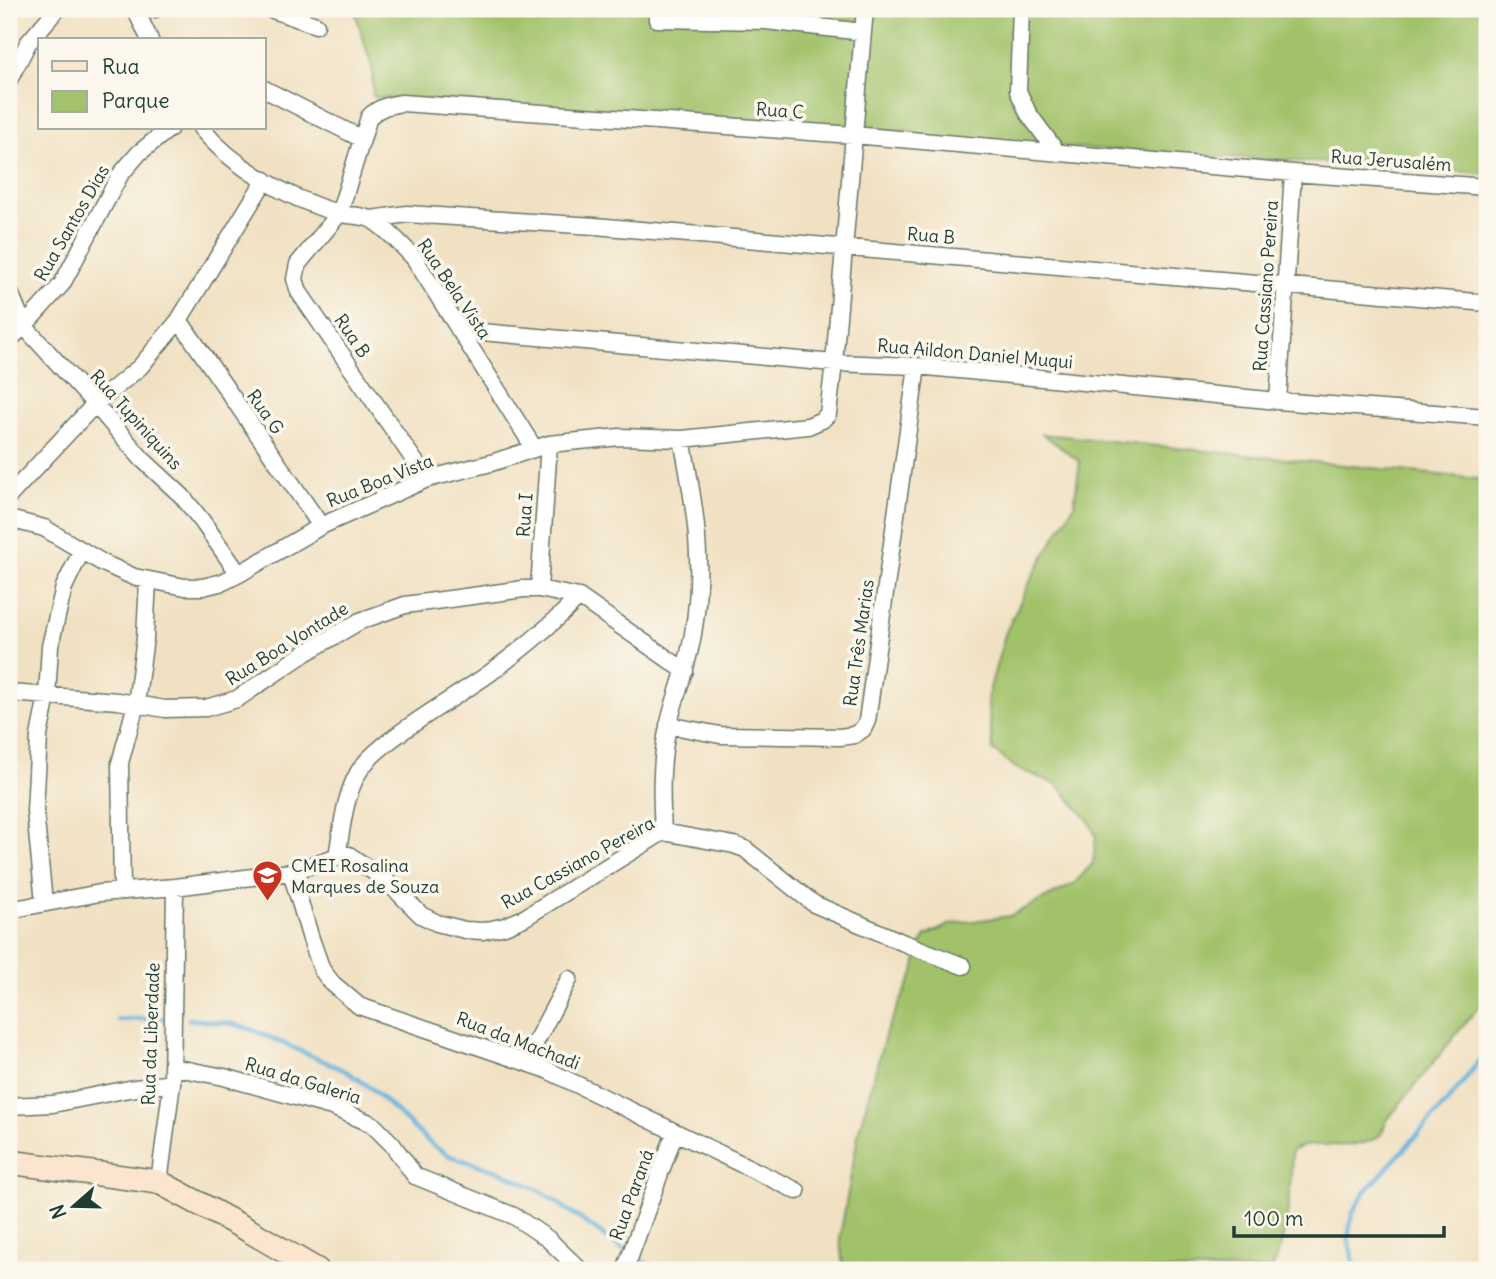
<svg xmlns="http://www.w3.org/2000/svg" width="1496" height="1279" font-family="Delius,sans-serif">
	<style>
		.green { fill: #a2c26b; stroke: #608050; stroke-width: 2 }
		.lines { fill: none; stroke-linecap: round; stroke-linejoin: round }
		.stream { stroke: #62b1dc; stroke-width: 4.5 }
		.street-casing { stroke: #687666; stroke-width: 19 }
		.secondary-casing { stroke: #687666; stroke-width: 26 }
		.street { stroke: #fff; stroke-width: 16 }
		.secondary { stroke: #fce5cf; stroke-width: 23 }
		.labels { text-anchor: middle; stroke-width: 7; stroke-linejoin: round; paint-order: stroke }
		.street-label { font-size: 18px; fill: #1f3d34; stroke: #fbf7ec }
		.poi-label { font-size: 18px; fill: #1f3d34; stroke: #fbf7ec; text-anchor: start }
	</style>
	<rect width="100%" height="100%" fill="#fbf7ec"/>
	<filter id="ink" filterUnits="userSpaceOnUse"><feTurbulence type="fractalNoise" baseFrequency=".0143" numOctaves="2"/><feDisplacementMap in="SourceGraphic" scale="14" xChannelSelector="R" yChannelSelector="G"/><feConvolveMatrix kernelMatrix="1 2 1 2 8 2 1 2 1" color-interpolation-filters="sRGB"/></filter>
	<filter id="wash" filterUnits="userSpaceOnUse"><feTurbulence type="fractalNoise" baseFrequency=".00686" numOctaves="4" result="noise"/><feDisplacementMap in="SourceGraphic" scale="28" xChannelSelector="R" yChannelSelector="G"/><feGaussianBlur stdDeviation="1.57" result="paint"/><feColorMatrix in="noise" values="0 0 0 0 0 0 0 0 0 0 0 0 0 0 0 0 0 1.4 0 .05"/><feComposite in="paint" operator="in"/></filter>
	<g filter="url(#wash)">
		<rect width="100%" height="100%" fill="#f1e1c3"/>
		<path class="green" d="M 354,9 L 1487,9 L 1487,174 L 1431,169 L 912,138 L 912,131 L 811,129 L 791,123 L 373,97 L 372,68 Z
			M 1043,434 L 1487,480 L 1487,996 L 1387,1120 C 1385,1124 1383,1132 1380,1135 C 1358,1155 1313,1137 1292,1151 C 1290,1195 1289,1230 1272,1270 L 846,1270 L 843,1266 L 840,1237 L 859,1130 L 886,1032 L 914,973 L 919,947 L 926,936 L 951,924 L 1010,916 L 1074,884 L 1093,863 L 1096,836 L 1089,821 L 1058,785 L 1016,768 L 993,750 L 987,699 L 1005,634 L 1032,577 L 1074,505 L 1080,462 Z"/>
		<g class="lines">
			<path class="stream" d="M 189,1019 L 234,1024 L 253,1030 L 346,1071 L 372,1089 L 432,1145 L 450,1156 L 501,1172 L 541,1191 L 624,1250
				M 118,1020 L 163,1018
				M 638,1258 L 656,1270
				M 1355,1270 L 1348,1238 L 1352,1214 L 1364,1193 L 1449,1100 L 1487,1051"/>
		</g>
	</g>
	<g filter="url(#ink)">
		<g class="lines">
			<defs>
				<path id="street" d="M 135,9 L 150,40
					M 270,9 L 316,25
					M 1021,9 L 1018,91 L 1028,113 L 1056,151
					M 137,13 L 155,9
					M 657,19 L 766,21 L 863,32
					M 9,80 L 28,43 L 57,9
					M 264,89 L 362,139
					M 201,128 C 234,168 288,198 337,213 C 349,217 364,214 374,221 C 389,231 402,245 414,258 L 534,448
					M 372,219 L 407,214 L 595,226 L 1487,303
					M 9,290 L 24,326 L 95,404 L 142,459 L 182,496 L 202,521 L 239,574
					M 179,320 L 321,526
					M 459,330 L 834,363 L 917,366 L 1278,401 L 1487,417
					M 9,340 L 24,326 L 62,284 L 120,175 L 139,153 L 170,128
					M 1278,401 L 1293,173
					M 427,479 L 299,292 L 295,279 L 298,264 L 339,214 L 369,117 C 379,107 389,105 402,103 L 853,135 L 1293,173 L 1487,187
					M 9,496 L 95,404 L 140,367 L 179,320 L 265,180
					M 9,519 L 44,528 L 103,563 L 134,577 L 185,587 L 203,587 L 223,582 L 239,574 L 321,526 L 427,479 L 491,463 L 549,444 L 620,437 L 682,439 L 808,426 L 822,420 L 828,414 L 834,363 L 865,9
					M 539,589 L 549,444
					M 9,693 L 118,701 L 165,709 L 206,708 L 237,699 L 305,653 L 360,621 L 405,605 L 524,589 L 539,589 L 579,597 L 685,671
					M 668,725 L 720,735 L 840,737 L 854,735 L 863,729 L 867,721 L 917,366
					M 663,832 C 661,796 660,763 668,727 C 675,695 688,666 693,634 C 705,565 695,506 682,439
					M 337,856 C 342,829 344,798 358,773 C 375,742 457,697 490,673 C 521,650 552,625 579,597
					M 291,872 L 311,939 L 322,970 L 332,983 L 359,1006 L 545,1069 L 797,1191
					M 122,891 L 120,763 L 136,704 L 145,638 L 148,580
					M 44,903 L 35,811 L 39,736 L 47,696 L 50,646 L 64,587 L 82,550
					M 9,910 L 100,893 L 175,887 L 291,872 L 332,858 L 349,855 L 387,881 L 421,915 L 437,923 L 465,930 L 483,931 L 505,926 L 524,918 L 663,832 L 734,845 L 745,849 L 814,904 L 904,943 L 963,966
					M 525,1062 L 569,979
					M 172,1067 L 224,1077 L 332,1107 L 372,1124 L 392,1144 L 415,1176 L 514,1216 L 548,1239 L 580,1270
					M 9,1106 L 53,1104 L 129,1089 L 172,1083
					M 159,1182 L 172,1083 L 175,887
					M 625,1270 L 675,1132"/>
				<path id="secondary" d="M 9,1162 L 159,1182 L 248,1230 L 317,1270"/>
			</defs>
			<use href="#street" class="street-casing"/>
			<use href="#secondary" class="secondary-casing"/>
			<use href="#street" class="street"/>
			<use href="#secondary" class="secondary"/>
		</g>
	</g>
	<defs>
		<symbol id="school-pin" viewBox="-11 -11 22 30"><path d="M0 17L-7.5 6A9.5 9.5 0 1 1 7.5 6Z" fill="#c8321e" stroke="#fbf7ec"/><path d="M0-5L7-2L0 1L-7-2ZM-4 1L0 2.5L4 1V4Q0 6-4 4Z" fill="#fff"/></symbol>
	</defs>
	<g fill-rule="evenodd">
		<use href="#school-pin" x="250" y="858" width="35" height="47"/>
	</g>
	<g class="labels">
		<g class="street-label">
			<text transform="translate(780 111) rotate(4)" y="6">Rua C</text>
			<text transform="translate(1391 161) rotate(4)" y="6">Rua Jerusalém</text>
			<text transform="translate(72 223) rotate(-60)" y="6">Rua Santos Dias</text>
			<text transform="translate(931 236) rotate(5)" y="6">Rua B</text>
			<text transform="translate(1266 286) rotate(-86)" y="6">Rua Cassiano Pereira</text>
			<text transform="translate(454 289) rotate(56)" y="6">Rua Bela Vista</text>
			<text transform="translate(352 336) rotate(56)" y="6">Rua B</text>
			<text transform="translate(975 354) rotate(5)" y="6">Rua Aildon Daniel Muqui</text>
			<text transform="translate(265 412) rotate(55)" y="6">Rua G</text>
			<text transform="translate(136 420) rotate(48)" y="6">Rua Tupiniquins</text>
			<text transform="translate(380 481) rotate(-22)" y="6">Rua Boa Vista</text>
			<text transform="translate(525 515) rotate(-86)" y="6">Rua I</text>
			<text transform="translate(859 643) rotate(-82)" y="6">Rua Três Marias</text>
			<text transform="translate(287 644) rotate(-32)" y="6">Rua Boa Vontade</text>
			<text transform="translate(578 863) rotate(-29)" y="6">Rua Cassiano Pereira</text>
			<text transform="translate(151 1034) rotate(-88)" y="6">Rua da Liberdade</text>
			<text transform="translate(518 1041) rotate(21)" y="6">Rua da Machadi</text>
			<text transform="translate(303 1081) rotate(17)" y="6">Rua da Galeria</text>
			<text transform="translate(632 1195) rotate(-70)" y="6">Rua Paraná</text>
		</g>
		<g class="poi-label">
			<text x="291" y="872">CMEI Rosalina<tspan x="291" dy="21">Marques de Souza</tspan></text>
		</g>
	</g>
	<rect width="1496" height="1279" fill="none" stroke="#fbf7ec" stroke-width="35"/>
	<rect x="38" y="38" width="228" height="91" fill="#fbf7ec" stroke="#a3ada2" stroke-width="2"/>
	<rect x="52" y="61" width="35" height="10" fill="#fce5cf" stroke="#a3ada2" stroke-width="2"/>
	<text x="102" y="74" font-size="21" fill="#1f3d34">Rua</text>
	<rect x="52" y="91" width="35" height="21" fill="#a2c26b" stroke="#a3ada2" stroke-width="2"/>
	<text x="102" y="108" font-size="21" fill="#1f3d34">Parque</text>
	<g transform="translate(74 1206) rotate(250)" stroke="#fbf7ec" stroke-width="5" paint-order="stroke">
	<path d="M0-5L12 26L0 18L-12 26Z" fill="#1f3d34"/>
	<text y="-10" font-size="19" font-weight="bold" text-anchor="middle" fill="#1f3d34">N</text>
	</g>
	<path d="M1234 1226v10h210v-10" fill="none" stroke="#1f3d34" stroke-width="3.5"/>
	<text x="1244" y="1226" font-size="21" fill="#1f3d34" stroke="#fbf7ec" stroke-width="5" paint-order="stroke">100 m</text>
</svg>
